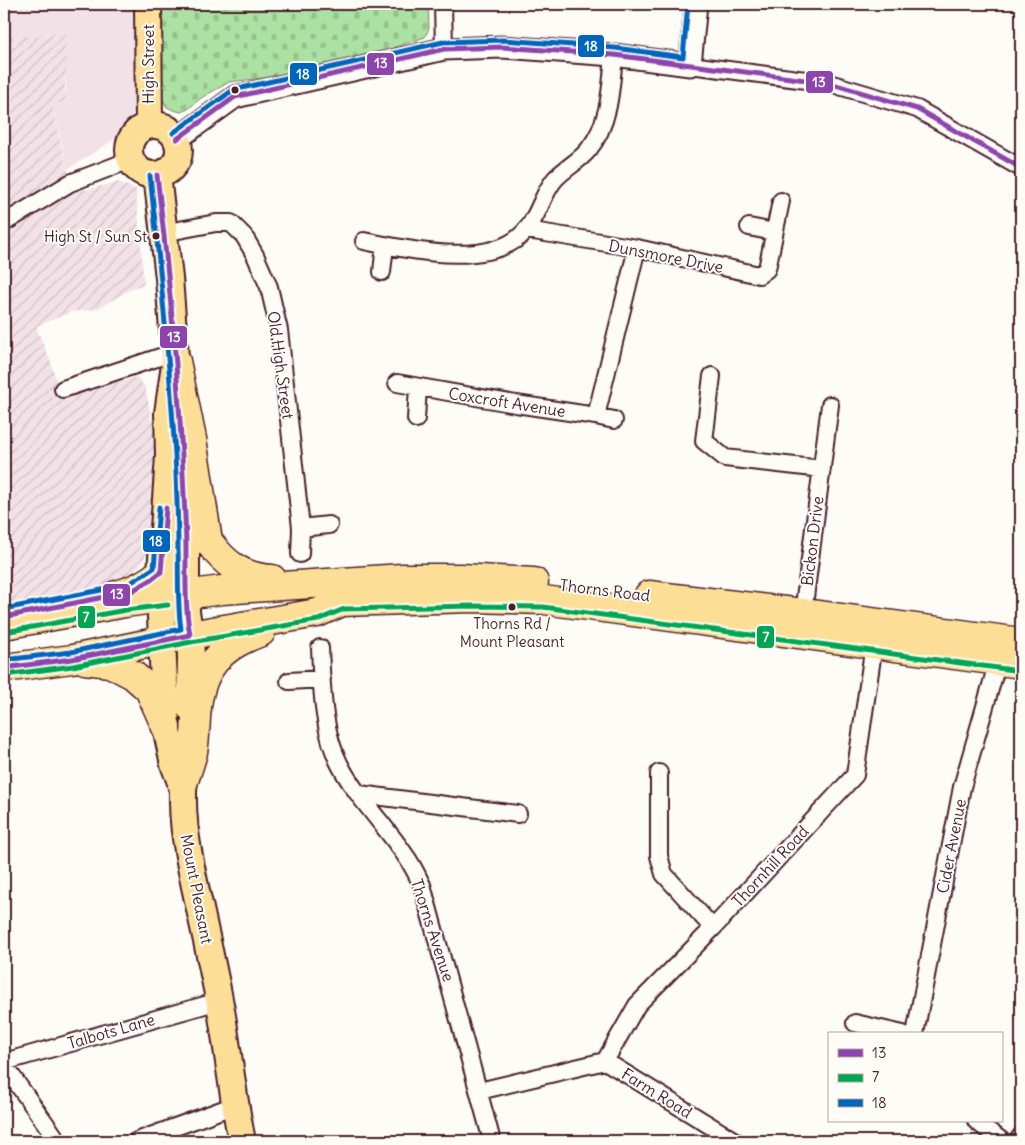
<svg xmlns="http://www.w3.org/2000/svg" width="1025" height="1145" font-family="Delius,sans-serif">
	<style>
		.built { fill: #f2e2e7 }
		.industrial { fill: url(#industrial-furrows) }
		.cemetery { fill: url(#cemetery-stones); stroke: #7b8068 }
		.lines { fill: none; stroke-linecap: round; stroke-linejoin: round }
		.minor-casing { stroke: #4a1f2b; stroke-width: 20 }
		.tertiary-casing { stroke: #4a1f2b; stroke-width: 25 }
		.primary-casing { stroke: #4a1f2b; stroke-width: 30 }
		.trunk-casing { stroke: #4a1f2b; stroke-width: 31 }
		.minor { stroke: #fdfcf7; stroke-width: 16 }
		.tertiary { stroke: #fdfcf7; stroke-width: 21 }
		.primary { stroke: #fdde96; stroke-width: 26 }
		.trunk { stroke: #fdde96; stroke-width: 28 }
		.bus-1-casing { stroke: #fdfcf7; stroke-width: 9 }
		.bus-2-casing { stroke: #fdfcf7; stroke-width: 9 }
		.bus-3-casing { stroke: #fdfcf7; stroke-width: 9 }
		.bus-1 { stroke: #8e44ad; stroke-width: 5 }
		.bus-2 { stroke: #00a651; stroke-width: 5 }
		.bus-3 { stroke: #0065bd; stroke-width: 5 }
		.bus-dot { fill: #4a1f2b; stroke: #fdfcf7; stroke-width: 2 }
		.labels { text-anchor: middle; stroke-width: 4; stroke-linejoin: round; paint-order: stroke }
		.bus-label { font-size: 15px; fill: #4a1f2b; stroke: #fdfcf7; text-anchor: end }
		.street-label { font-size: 16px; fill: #4a1f2b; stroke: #fdfcf7 }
		.line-badge { stroke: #fdfcf7; stroke-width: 2 }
		.badge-label { font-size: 14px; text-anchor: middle; font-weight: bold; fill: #fff }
	</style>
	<defs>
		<pattern id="industrial-furrows" width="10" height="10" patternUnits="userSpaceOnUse" patternTransform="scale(1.25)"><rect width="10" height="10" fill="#f2e2e7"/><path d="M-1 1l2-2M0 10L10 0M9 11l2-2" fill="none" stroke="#d1c1c6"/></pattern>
		<pattern id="cemetery-stones" width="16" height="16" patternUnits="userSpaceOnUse" patternTransform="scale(1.25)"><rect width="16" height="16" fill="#ace1a4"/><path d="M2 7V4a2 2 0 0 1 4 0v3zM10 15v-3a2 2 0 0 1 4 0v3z" fill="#96c18d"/></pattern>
	</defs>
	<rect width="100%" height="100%" fill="#fdfcf7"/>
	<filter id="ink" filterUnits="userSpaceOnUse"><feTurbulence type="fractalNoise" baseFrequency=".02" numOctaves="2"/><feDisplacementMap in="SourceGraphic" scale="10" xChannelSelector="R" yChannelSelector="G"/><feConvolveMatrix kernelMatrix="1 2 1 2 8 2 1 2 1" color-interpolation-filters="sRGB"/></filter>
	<g filter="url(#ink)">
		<path class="built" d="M 7,4 L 134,4 L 134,110 L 131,125 L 124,133 L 67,170 L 62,144 L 52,103 L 66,103 L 65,32 L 12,37 Z"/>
		<path class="industrial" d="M 4,4 L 7,4 L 13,37 L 65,32 L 67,55 L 65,85 L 66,103 L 52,103 L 67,170 L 86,190 L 118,182 L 136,189 L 144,285 L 133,288 L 97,309 L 71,312 L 37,326 L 38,332 L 50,360 L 62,399 L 93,388 L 137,377 L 145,387 L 157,443 L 150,549 L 140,565 L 122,584 L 4,606 Z"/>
		<path class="cemetery" d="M 162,4 L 428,4 L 429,28 L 425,37 L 343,65 L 272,77 L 229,82 L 201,98 L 188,109 L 181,112 L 173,110 L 167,107 L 161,97 Z"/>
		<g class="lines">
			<defs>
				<path id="minor" d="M 443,4 L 444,49
					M 690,65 L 829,83 L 917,109 L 1021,168
					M 4,223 L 70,183 L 130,160
					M 749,227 L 774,232
					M 527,230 L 637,248 L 759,275 L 767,269 L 781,201
					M 163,233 L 216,223 L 231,223 L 244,236 L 255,255 L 269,287 L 279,330 L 301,528 L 300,554
					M 364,241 C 408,250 495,270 527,229 C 539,214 543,193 555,179 C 565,168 580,161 589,149 C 610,123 611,87 614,55
					M 382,272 L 385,245
					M 712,376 L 704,441 L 725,458 L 822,469
					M 397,383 L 516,404 L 596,416 L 637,248
					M 63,389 L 175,352
					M 596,416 L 614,420
					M 416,419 L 418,387
					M 301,528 L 329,525
					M 803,613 L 830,405
					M 320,648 C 322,685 322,731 340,765 C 357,798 385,825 405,855 C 412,864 417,875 422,885 L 492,1141
					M 289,681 L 322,679
					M 659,773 L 659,856 L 664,874 L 713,928
					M 359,794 L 518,814
					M 855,1023 L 903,1034
					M 915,1034 L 962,787 L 998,661
					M 605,1061 L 637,1005 L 713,928 L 855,775 L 874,644
					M 605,1061 L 735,1141
					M 4,1062 L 219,1001
					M 4,1065 L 58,1141
					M 479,1091 L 605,1061
					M 976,1121 L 1002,1141
					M 137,1141 L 235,1105
					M 1018,1141 L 1021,1136"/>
				<path id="tertiary" d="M 177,139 L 235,97 L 444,49 L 502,47 L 614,55 L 690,65 L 696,4"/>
				<path id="primary" d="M 148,4 L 149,124
					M129 150a25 25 0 1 1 50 0a25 25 0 1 1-50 0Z
					M 157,175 L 169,278 L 177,383
					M 175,364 L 168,413 L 169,456 L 161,572 L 161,618 L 166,727 L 174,764 L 182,785
					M 181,435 L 186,550 L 186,612 L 190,635 L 191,657 L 190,708
					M 186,764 C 178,807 187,849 196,891 C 204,927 212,963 219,999 C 228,1046 232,1094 242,1141"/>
				<path id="trunk" d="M 176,361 L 192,439 L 208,541 C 226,565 242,577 272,579
					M 116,595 C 133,591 147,584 161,572
					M 649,595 L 803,613 L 1021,642
					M 4,625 L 125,603 L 222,590 L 402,578 L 461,578 L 534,582
					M 85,660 L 110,663 L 133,675 L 149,689 L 166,727
					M 4,668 L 72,659 L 190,635 L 317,613 L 342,602 L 472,598 L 544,600 L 1021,664
					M 182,786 C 186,775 190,764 193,752 C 197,732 194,711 200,691 C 208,658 231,643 261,632"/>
			</defs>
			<use href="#minor" class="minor-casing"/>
			<use href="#tertiary" class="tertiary-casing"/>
			<use href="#primary" class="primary-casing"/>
			<use href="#trunk" class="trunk-casing"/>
			<use href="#minor" class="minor"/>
			<use href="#tertiary" class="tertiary"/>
			<use href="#primary" class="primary"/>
			<use href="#trunk" class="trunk"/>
			<defs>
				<path id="bus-1" d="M 177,139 L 235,97 L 444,49 L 502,47 L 614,55 L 829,83 L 917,109 L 1021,168
					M 4,617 L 130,592 L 151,580 L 161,572 L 166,508
					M 4,668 L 72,659 L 190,635 C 185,607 186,580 186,552 C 186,526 184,499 183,473 C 178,373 169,274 157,175"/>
				<path id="bus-2" d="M 5,632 L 126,610 L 168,605
					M 5,675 L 73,666 L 191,642 L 318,620 L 344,609 L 472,606 L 543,607 L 1020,671"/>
				<path id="bus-3" d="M 173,133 L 233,90 L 443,42 L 503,40 L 615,48 L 683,57 L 688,4
					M 4,609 L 127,585 L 154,568 L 159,507
					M 4,660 L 71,652 L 181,629 C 177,603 179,576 178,550 C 178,525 177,499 176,474 C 171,374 161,275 150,176"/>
			</defs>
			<use href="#bus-1" class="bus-1-casing"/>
			<use href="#bus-2" class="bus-2-casing"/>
			<use href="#bus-3" class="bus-3-casing"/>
			<use href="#bus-1" class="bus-1"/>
			<use href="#bus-2" class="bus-2"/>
			<use href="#bus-3" class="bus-3"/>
		</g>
	</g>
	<g class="bus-dot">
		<circle cx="235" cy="90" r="4.5"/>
		<circle cx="156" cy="236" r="4.5"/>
		<circle cx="512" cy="607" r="4.5"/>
	</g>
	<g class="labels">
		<g class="bus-label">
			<text x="147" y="242">High St / Sun St</text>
			<text x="512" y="629" text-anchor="middle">Thorns Rd /<tspan x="512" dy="18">Mount Pleasant</tspan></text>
		</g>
		<g class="street-label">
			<text transform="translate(148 64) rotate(-90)" y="6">High Street</text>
			<text transform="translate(666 256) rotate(11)" y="6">Dunsmore Drive</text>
			<text transform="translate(281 365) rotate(82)" y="6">Old High Street</text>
			<text transform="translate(507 402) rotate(9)" y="6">Coxcroft Avenue</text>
			<text transform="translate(812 541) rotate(-83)" y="6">Bickon Drive</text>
			<text transform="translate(605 590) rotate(7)" y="6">Thorns Road</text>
			<text transform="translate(951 846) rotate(-79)" y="6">Cider Avenue</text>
			<text transform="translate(770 866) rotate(-47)" y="6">Thornhill Road</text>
			<text transform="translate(197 889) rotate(79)" y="6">Mount Pleasant</text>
			<text transform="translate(433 930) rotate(72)" y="6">Thorns Avenue</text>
			<text transform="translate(111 1031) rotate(-16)" y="6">Talbots Lane</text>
			<text transform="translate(657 1093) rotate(32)" y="6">Farm Road</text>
		</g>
	</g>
	<g class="line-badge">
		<rect x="577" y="34" width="28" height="24" rx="5" fill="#0065bd"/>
		<rect x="366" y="52" width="29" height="24" rx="5" fill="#8e44ad"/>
		<rect x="289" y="62" width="29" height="24" rx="5" fill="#0065bd"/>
		<rect x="805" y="70" width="29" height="24" rx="5" fill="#8e44ad"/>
		<rect x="159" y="325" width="29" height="24" rx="5" fill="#8e44ad"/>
		<rect x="142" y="529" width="29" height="24" rx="5" fill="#0065bd"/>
		<rect x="102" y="583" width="29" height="24" rx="5" fill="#8e44ad"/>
		<rect x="77" y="605" width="19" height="24" rx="5" fill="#00a651"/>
		<rect x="756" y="625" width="19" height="24" rx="5" fill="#00a651"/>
	</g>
	<g class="badge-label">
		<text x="591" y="51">18</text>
		<text x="381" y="68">13</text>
		<text x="303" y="79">18</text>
		<text x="819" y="87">13</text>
		<text x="174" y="342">13</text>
		<text x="156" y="546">18</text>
		<text x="117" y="599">13</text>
		<text x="86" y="622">7</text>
		<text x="766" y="642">7</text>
	</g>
	<rect width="1025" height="1145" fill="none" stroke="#fdfcf7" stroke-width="20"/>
	<rect x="10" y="10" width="1005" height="1125" fill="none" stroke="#4a1f2b" stroke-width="2" filter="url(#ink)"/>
	<rect x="828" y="1032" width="175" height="90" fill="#fdfcf7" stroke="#b5a4a5"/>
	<rect x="838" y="1049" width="25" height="8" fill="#8e44ad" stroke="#b5a4a5"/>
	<text x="872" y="1058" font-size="15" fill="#4a1f2b">13</text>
	<rect x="838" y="1074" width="25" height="8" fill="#00a651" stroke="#b5a4a5"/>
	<text x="872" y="1082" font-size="15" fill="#4a1f2b">7</text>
	<rect x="838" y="1099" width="25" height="8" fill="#0065bd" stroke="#b5a4a5"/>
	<text x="872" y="1108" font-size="15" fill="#4a1f2b">18</text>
</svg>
